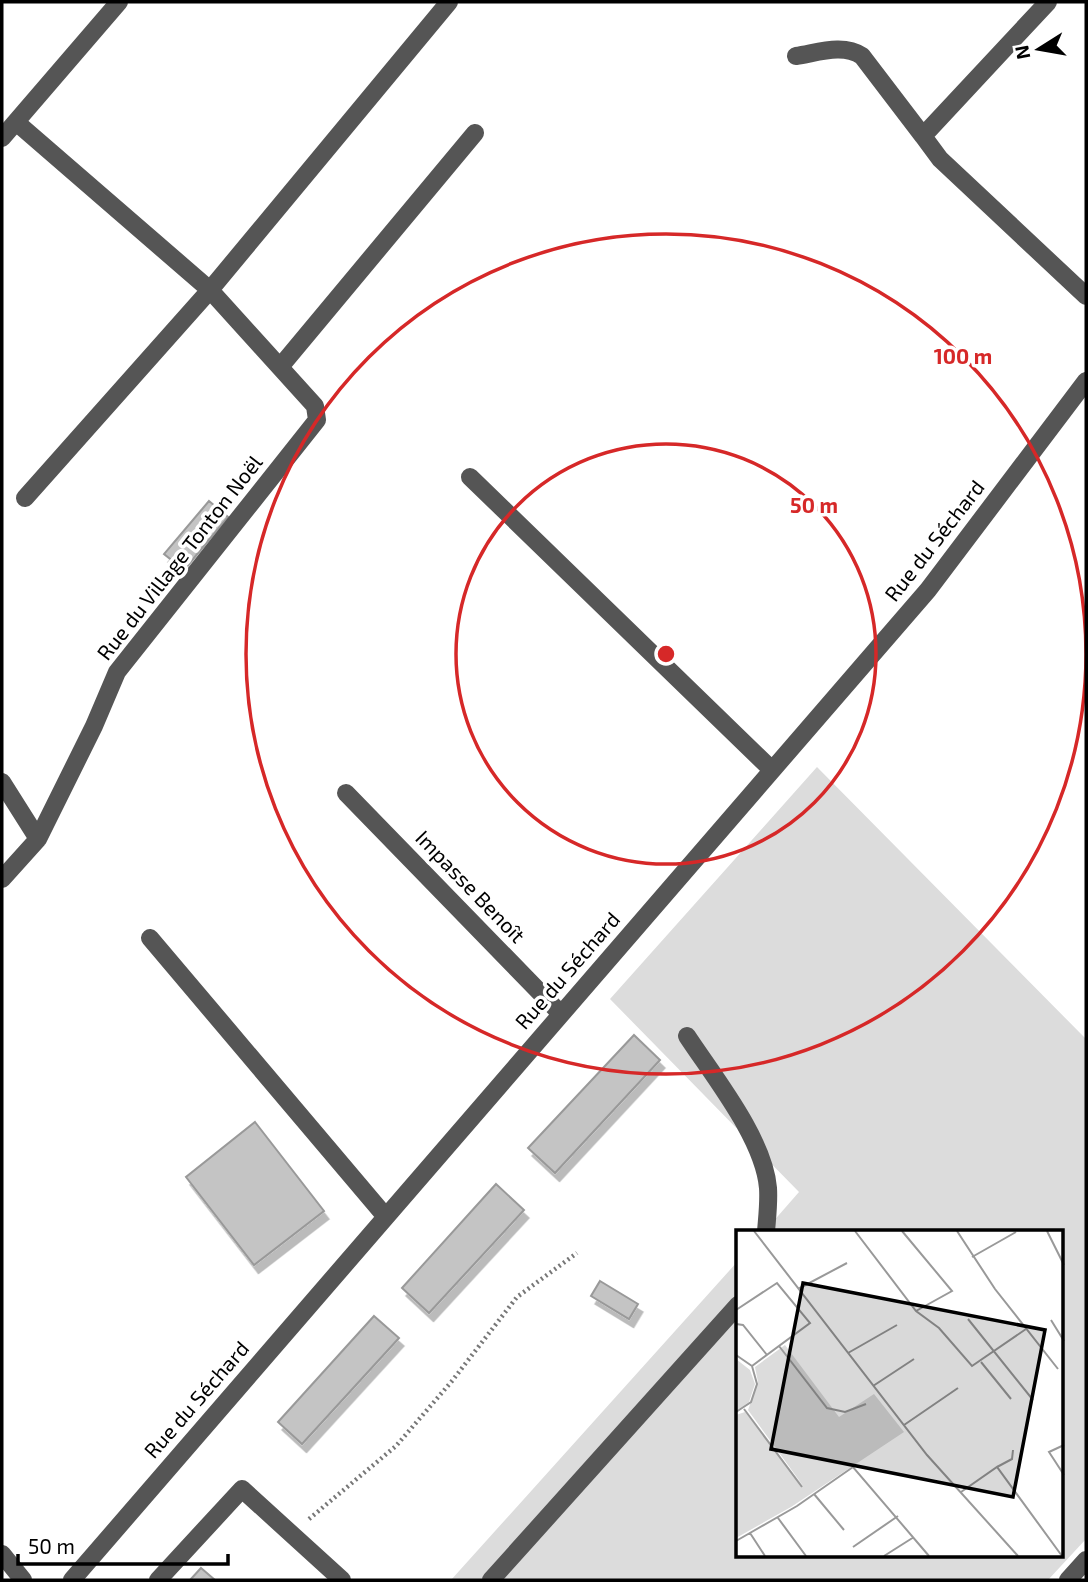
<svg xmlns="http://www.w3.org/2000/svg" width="1088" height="1582" font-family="'Exo 2',sans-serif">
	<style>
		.green { fill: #dcdcdc }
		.building { fill: #c4c4c4; stroke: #999; stroke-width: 2; filter: url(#shadow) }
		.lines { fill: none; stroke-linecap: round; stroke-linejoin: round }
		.path { stroke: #777; stroke-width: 4.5; stroke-dasharray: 2 3.5; stroke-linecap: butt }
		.minor { stroke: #555; stroke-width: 18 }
		.ring { fill: none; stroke: #d62828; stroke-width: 3.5 }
		.labels { text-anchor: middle; stroke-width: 7; stroke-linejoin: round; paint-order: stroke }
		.street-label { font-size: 21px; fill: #000; stroke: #fff }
		.inset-road { fill: none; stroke: #999; stroke-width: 2 }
		.view { fill: #000; fill-opacity: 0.15; stroke: #000; stroke-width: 3.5 }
		.inset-edge { fill: none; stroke: #000; stroke-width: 3.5 }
		.centre { fill: #d62828; stroke: #fff; stroke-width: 3.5 }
		.ring-label { font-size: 21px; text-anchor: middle; font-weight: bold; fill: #d62828; stroke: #fff; stroke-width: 7; stroke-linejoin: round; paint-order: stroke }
	</style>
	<defs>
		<filter id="shadow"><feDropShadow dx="4.5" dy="8" stdDeviation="0" flood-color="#0004"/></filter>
	</defs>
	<rect width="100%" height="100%" fill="#fff"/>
	<path class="green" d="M 817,767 L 1086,1039 L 1086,1539 L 1048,1580 L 451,1580 L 738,1261 L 738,1556 L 1062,1556 L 1062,1232 L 764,1232 L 799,1192 L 610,999 Z"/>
	<path class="building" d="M 209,501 L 228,517 L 184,570 L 164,554 Z
		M 634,1035 L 660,1060 L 555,1173 L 528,1148 Z
		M 255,1122 L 324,1211 L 254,1265 L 186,1177 Z
		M 496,1184 L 524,1210 L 429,1313 L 402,1288 Z
		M 600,1281 L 638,1304 L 629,1319 L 591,1296 Z
		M 374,1316 L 399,1338 L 302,1444 L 278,1422 Z
		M 201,1568 L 215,1580 L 190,1580 Z"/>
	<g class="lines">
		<path class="path" d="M 309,1519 L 396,1446 L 452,1381 L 517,1297 L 577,1253"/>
		<path class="minor" d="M 1048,2 L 923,136 L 940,159 L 1086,296
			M 796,56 C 817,53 843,43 862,56 L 923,136
			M 2,138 L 119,2
			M 280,367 L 475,133
			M 470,477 L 772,770
			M 25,498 L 210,290 L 449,2
			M 2,782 L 38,839
			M 346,793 L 561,1014
			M 2,879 L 38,839 L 94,726 L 117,672 L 317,420 L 315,406 L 210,290 L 16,122
			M 150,938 L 386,1217
			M 687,1036 C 714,1077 764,1139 768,1188 C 769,1203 767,1218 766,1232
			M 2,1554 L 23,1580
			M 72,1580 L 928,590 L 1086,381
			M 158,1580 L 242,1489 L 342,1580
			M 491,1580 L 738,1305
			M 1068,1580 L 1086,1560"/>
	</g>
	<g class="ring">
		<circle cx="666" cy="654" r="210"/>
		<circle cx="666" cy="654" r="420"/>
	</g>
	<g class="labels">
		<g class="street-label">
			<text transform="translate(935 541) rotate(-52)" y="7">Rue du Séchard</text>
			<text transform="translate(180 558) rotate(-52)" y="7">Rue du Village Tonton Noël</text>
			<text transform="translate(470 887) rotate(46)" y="7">Impasse Benoît</text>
			<text transform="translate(568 971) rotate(-49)" y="7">Rue du Séchard</text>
			<text transform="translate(197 1400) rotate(-49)" y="7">Rue du Séchard</text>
		</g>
	</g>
	<g transform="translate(736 1230)">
		<rect width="327" height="327" fill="#fff"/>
		<path d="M 49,115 L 103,187 L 138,164 L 168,202 L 55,277 L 0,308 L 0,185 L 9,182 L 68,257 L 12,180 L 22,152 L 19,137 ZM 0,129 L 14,140 L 19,154 L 13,172 L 0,181 Z" fill="#dcdcdc"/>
		<path class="inset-road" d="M 18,1 L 191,225 L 282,326M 119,1 L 180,81 L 203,98 L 236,136 L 290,99M 166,1 L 216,61 L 180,81M 221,1 L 259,59 L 322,139M 311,1 L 328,35M 236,27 L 280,2M 62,59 L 111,33M 0,80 L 41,53 L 74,93 L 16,136M 232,89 L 297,170M 315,90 L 328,111M 0,94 L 7,95 L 31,125M 43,116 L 91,178 L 109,182 L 130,174M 112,123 L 161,95M 0,125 L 16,136 L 21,154 L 15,172 L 0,182M 245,132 L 275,169M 137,156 L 178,129M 8,179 L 66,257M 168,195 L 222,158M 328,215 L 313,222 L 328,245M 261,237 L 276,229 L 277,220M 225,262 L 261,237 L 326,326M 78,264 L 108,300M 42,288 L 70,326M 14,303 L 29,326M 0,311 L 61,276 L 117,237 L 193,326M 117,317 L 162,286M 148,326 L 178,307"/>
		<path class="view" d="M 67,53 L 309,100 L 277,267 L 35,219 Z"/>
		<rect width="327" height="327" class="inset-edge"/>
	</g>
	<circle cx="666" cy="654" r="10" class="centre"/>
	<g class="ring-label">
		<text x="963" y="364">100 m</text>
		<text x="814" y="513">50 m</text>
	</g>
	<rect width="1088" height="1582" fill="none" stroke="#000000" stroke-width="7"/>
	<g transform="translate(1039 49) rotate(259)" stroke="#ffffff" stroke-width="5" paint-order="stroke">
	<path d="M0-5L12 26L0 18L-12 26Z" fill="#000000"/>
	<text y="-10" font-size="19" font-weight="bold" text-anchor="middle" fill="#000000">N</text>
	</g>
	<path d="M18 1554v10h210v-10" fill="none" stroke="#000000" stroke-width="3.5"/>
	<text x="28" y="1554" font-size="21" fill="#000000" stroke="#ffffff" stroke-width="5" paint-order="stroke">50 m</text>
</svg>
